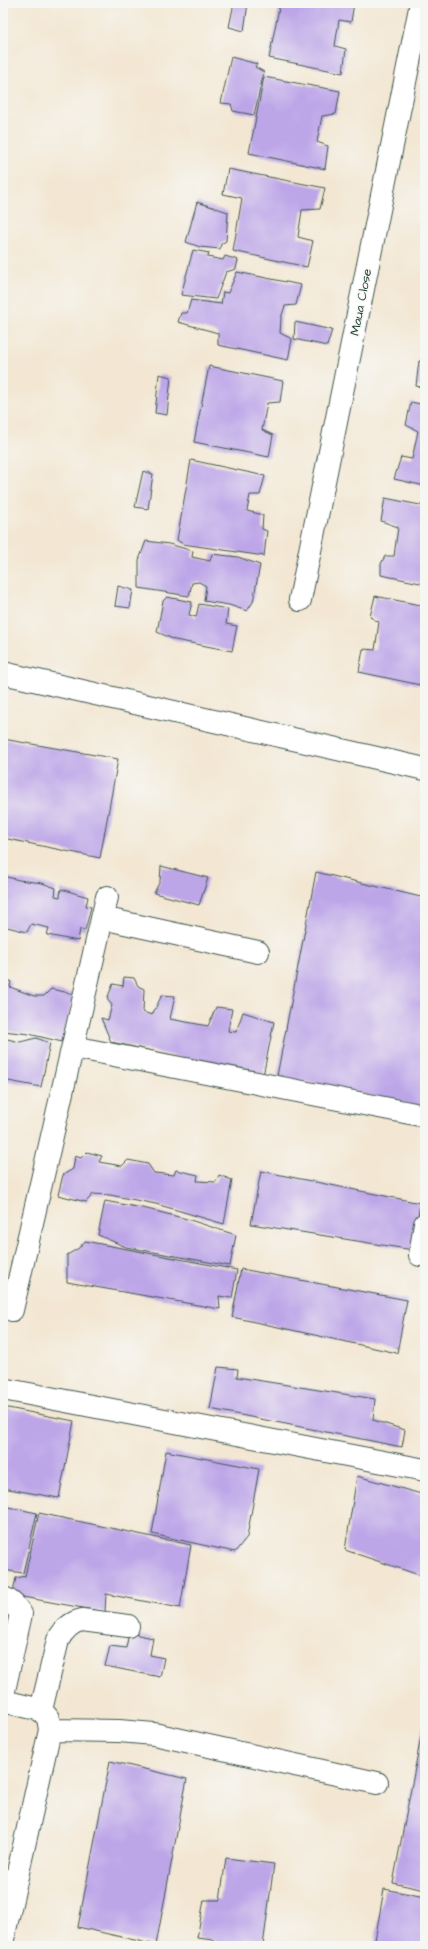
<svg xmlns="http://www.w3.org/2000/svg" width="428" height="1949" font-family="'Architects Daughter',sans-serif">
	<style>
		.building { fill: #bda6e8 }
		.lines { fill: none; stroke-linecap: round; stroke-linejoin: round }
		.minor-casing { stroke: #3f564c; stroke-width: 24 }
		.minor { stroke: #fff; stroke-width: 22 }
		.labels { text-anchor: middle; stroke-width: 3; stroke-linejoin: round; paint-order: stroke }
		.street-label { font-size: 13px; fill: #1f3d34; stroke: #f6f6f2 }
	</style>
	<rect width="100%" height="100%" fill="#f6f6f2"/>
	<filter id="ink" filterUnits="userSpaceOnUse"><feTurbulence type="fractalNoise" baseFrequency=".025" numOctaves="2"/><feDisplacementMap in="SourceGraphic" scale="8" xChannelSelector="R" yChannelSelector="G"/><feConvolveMatrix kernelMatrix="1 2 1 2 8 2 1 2 1" color-interpolation-filters="sRGB"/></filter>
	<filter id="wash" filterUnits="userSpaceOnUse"><feTurbulence type="fractalNoise" baseFrequency=".012" numOctaves="4" result="noise"/><feDisplacementMap in="SourceGraphic" scale="16" xChannelSelector="R" yChannelSelector="G"/><feGaussianBlur stdDeviation="0.9" result="paint"/><feColorMatrix in="noise" values="0 0 0 0 0 0 0 0 0 0 0 0 0 0 0 0 0 1.4 0 .05"/><feComposite in="paint" operator="in"/></filter>
	<g filter="url(#wash)">
		<rect width="100%" height="100%" fill="#f3e7d3"/>
		<g id="blocks">
			<path class="building" d="M 234,3 L 248,3 L 244,31 L 229,27 Z
				M 280,3 L 354,3 L 351,22 L 339,20 L 335,46 L 346,49 L 343,73 L 269,58 Z
				M 231,57 L 257,64 L 255,67 L 264,72 L 254,115 L 233,111 L 231,104 L 221,103 Z
				M 264,77 L 340,91 L 336,114 L 322,116 L 317,142 L 328,146 L 325,169 L 249,153 Z
				M 228,169 L 325,188 L 320,209 L 302,210 L 298,237 L 313,241 L 307,267 L 233,251 L 242,198 L 223,194 Z
				M 197,202 L 228,212 L 226,241 L 221,244 L 220,249 L 200,247 L 186,242 Z
				M 193,250 L 209,253 L 208,257 L 223,260 L 225,256 L 238,260 L 236,269 L 226,272 L 216,299 L 181,295 Z
				M 237,272 L 301,285 L 296,305 L 285,306 L 281,318 L 280,333 L 292,339 L 288,360 L 218,345 L 218,333 L 178,322 L 181,313 L 187,313 L 191,300 L 221,304 L 223,292 L 228,293 Z
				M 295,322 L 332,330 L 327,346 L 294,339 Z
				M 419,361 L 425,362 L 425,388 L 416,386 Z
				M 209,366 L 283,381 L 280,402 L 267,403 L 262,430 L 273,435 L 269,457 L 194,442 Z
				M 159,374 L 171,377 L 167,415 L 155,413 Z
				M 411,402 L 425,405 L 425,486 L 394,479 L 401,457 L 412,459 L 418,431 L 406,425 Z
				M 191,460 L 265,476 L 260,495 L 250,495 L 247,511 L 263,515 L 262,529 L 267,531 L 264,556 L 183,544 L 177,540 Z
				M 143,471 L 153,474 L 148,509 L 135,507 Z
				M 385,498 L 425,506 L 425,584 L 381,575 L 381,564 L 385,556 L 394,556 L 398,527 L 381,521 Z
				M 146,541 L 169,544 L 193,551 L 192,557 L 210,561 L 212,554 L 238,557 L 260,565 L 253,602 L 247,611 L 229,605 L 204,601 L 206,586 L 199,582 L 192,583 L 189,596 L 139,588 L 139,560 Z
				M 118,586 L 133,590 L 130,608 L 115,606 Z
				M 375,596 L 425,606 L 425,686 L 359,672 L 363,649 L 375,650 L 379,622 L 370,617 Z
				M 167,597 L 192,602 L 189,615 L 196,617 L 199,604 L 228,609 L 226,624 L 237,626 L 232,651 L 175,640 L 157,632 L 163,601 Z
				M 3,739 L 118,759 L 100,858 L 3,838 Z
				M 161,866 L 208,878 L 199,905 L 154,893 L 160,881 Z
				M 316,872 L 425,898 L 425,1108 L 277,1076 Z
				M 3,876 L 19,880 L 42,883 L 56,888 L 55,896 L 60,897 L 61,889 L 88,897 L 86,906 L 91,907 L 85,931 L 80,929 L 78,941 L 47,935 L 49,928 L 31,924 L 27,932 L 3,926 Z
				M 124,977 L 134,978 L 138,986 L 144,989 L 143,1012 L 152,1015 L 162,995 L 175,996 L 170,1019 L 208,1026 L 216,1007 L 232,1009 L 228,1031 L 236,1032 L 243,1012 L 274,1022 L 263,1076 L 111,1042 L 101,1018 L 108,1020 L 112,1005 L 107,999 L 113,984 L 123,986 Z
				M 3,980 L 11,981 L 10,987 L 34,996 L 44,996 L 51,989 L 74,994 L 62,1042 L 29,1034 L 3,1031 Z
				M 3,1038 L 20,1042 L 36,1038 L 50,1043 L 41,1087 L 3,1080 Z
				M 87,1152 L 102,1156 L 99,1162 L 122,1166 L 128,1160 L 148,1164 L 154,1173 L 174,1175 L 176,1170 L 198,1175 L 197,1181 L 216,1182 L 219,1175 L 232,1180 L 224,1224 L 156,1204 L 110,1195 L 93,1194 L 86,1202 L 58,1195 L 63,1175 L 73,1169 L 75,1156 L 81,1158 Z
				M 261,1171 L 420,1203 L 413,1250 L 251,1224 Z
				M 105,1201 L 147,1209 L 187,1219 L 236,1235 L 230,1266 L 126,1247 L 98,1235 Z
				M 85,1241 L 237,1270 L 232,1298 L 219,1296 L 220,1309 L 67,1282 L 67,1255 L 79,1248 Z
				M 241,1269 L 407,1300 L 397,1353 L 232,1317 Z
				M 218,1367 L 238,1369 L 237,1377 L 375,1399 L 373,1420 L 405,1430 L 402,1447 L 210,1409 Z
				M 3,1407 L 74,1421 L 59,1498 L 3,1488 Z
				M 166,1451 L 259,1469 L 247,1537 L 235,1552 L 152,1534 Z
				M 357,1476 L 425,1495 L 425,1577 L 345,1550 Z
				M 3,1506 L 37,1513 L 23,1573 L 3,1570 Z
				M 39,1513 L 191,1545 L 180,1608 L 106,1594 L 105,1612 L 12,1595 L 16,1578 L 25,1576 Z
				M 129,1633 L 153,1638 L 150,1655 L 164,1658 L 160,1677 L 105,1666 L 110,1646 L 126,1648 Z
				M 424,1721 L 425,1721 L 425,1890 L 393,1883 Z
				M 110,1761 L 187,1779 L 156,1945 L 78,1927 Z
				M 226,1858 L 274,1864 L 263,1946 L 213,1946 L 214,1940 L 197,1938 L 204,1900 L 220,1900 Z
				M 384,1889 L 425,1897 L 425,1946 L 374,1946 Z"/>
		</g>
	</g>
	<g filter="url(#ink)">
		<use href="#blocks" fill-opacity="0" stroke="#3f564c" stroke-width="1"/>
		<g class="lines">
			<defs>
				<path id="minor" d="M 300,600 L 421,3
					M 3,673 L 425,769
					M 102,918 L 258,952
					M 73,1047 L 425,1116
					M 420,1255 L 425,1224
					M 12,1310 L 107,897
					M 3,1389 L 425,1470
					M 3,1598 C 12,1601 16,1607 21,1614 L 3,1695
					M 3,1701 L 41,1710 L 48,1718 L 50,1730 L 3,1939
					M 41,1710 L 58,1640 C 63,1631 71,1622 82,1620 L 128,1626
					M 50,1730 L 119,1731 L 154,1734 L 377,1783"/>
			</defs>
			<use href="#minor" class="minor-casing"/>
			<use href="#minor" class="minor"/>
		</g>
	</g>
	<g class="labels">
		<g class="street-label">
			<text transform="translate(360 302) rotate(-79)" y="5">Maua Close</text>
		</g>
	</g>
	<rect width="428" height="1949" fill="none" stroke="#f6f6f2" stroke-width="16"/>
</svg>
